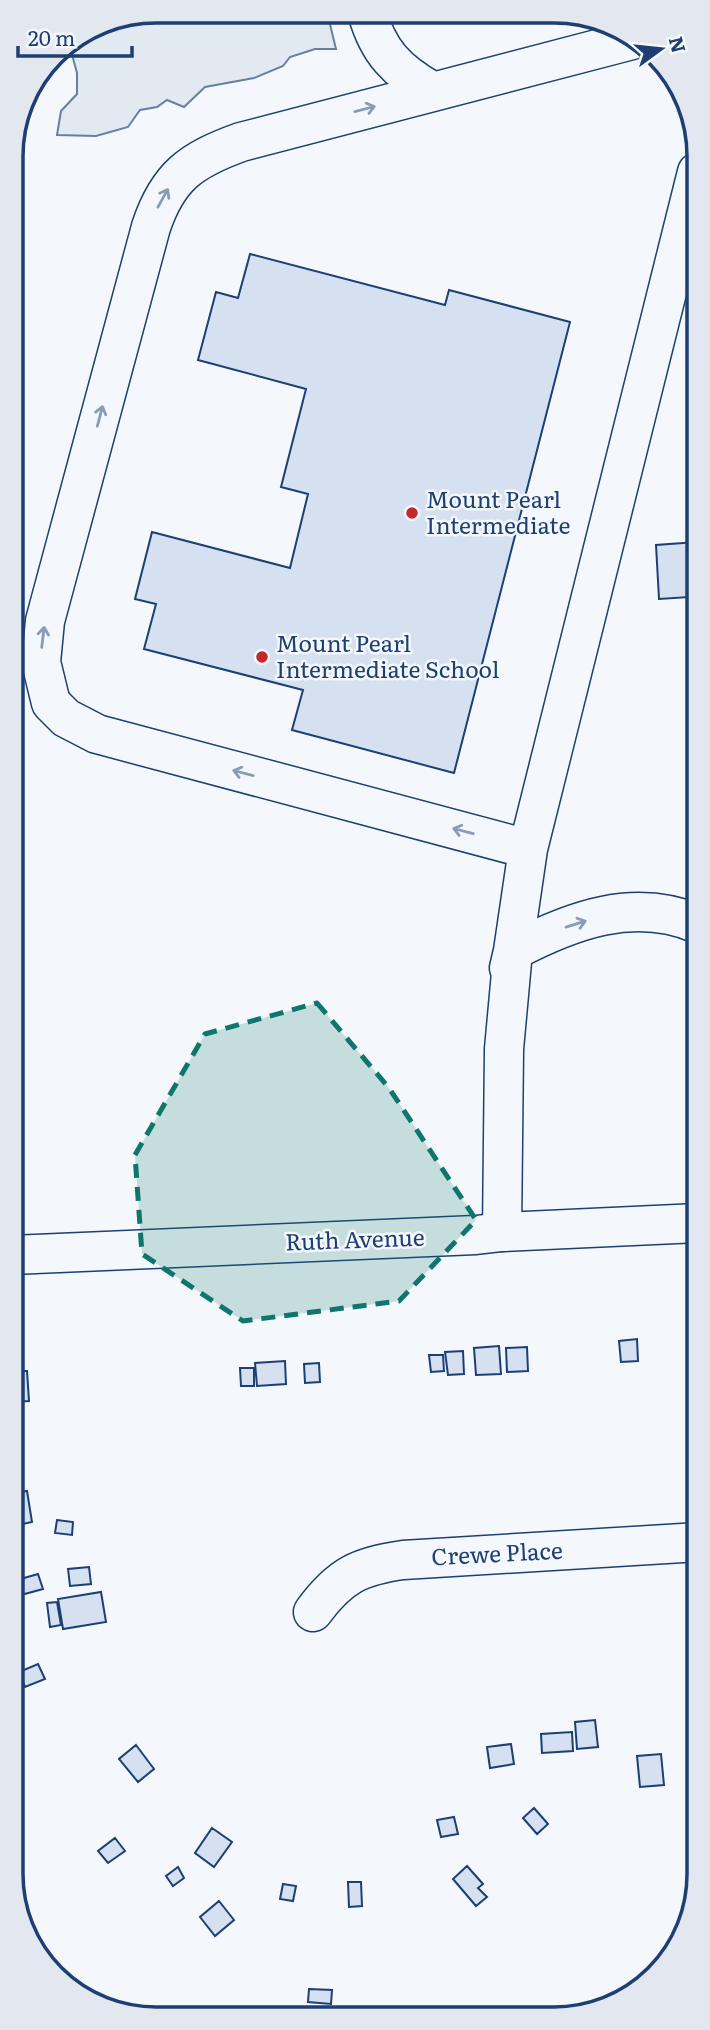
<svg xmlns="http://www.w3.org/2000/svg" width="710" height="2030" font-family="Literata,serif">
	<style>
		.green { fill: #e3e9f0; stroke: #687fa3; stroke-width: 2 }
		.building { fill: #d5e0f0; stroke: #1d3f73; stroke-width: 2 }
		.lines { fill: none; stroke-linecap: round; stroke-linejoin: round }
		.minor-casing { stroke: #1d3f73; stroke-width: 41 }
		.major-casing { stroke: #1d3f73; stroke-width: 41 }
		.minor { stroke: #f4f7fb; stroke-width: 38 }
		.major { stroke: #f4f7fb; stroke-width: 38 }
		.oneway { stroke: #889bb7 }
		.marked { fill: #0f766e; fill-opacity: 0.2; stroke: #0f766e; stroke-width: 5; stroke-dasharray: 14 9; stroke-linejoin: round }
		.poi-dot { fill: #c62828; stroke: #f4f7fb; stroke-width: 2.5 }
		.labels { text-anchor: middle; stroke-width: 5; stroke-linejoin: round; paint-order: stroke }
		.poi-label { font-size: 23px; fill: #1d3f73; stroke: #f4f7fb; text-anchor: start }
		.street-label { font-size: 23px; fill: #1d3f73; stroke: #f4f7fb }
		.rim { fill: none; stroke: #1d3f73; stroke-width: 3.5 }
	</style>
	<rect width="100%" height="100%" fill="#f4f7fb"/>
	<path class="green" d="M 156,11 L 327,12 L 336,49 L 315,49 L 290,57 L 283,66 L 254,78 L 205,87 L 184,107 L 167,100 L 157,107 L 140,110 L 128,127 L 96,136 L 57,135 L 61,111 L 77,94 L 77,73 L 71,51 L 74,38 L 100,21 Z"/>
	<path class="building" d="M 250,254 L 445,305 L 449,290 L 570,322 L 454,773 L 292,730 L 303,690 L 144,649 L 156,604 L 135,599 L 152,532 L 290,568 L 308,494 L 281,487 L 306,389 L 198,360 L 216,292 L 238,298 Z
		M 691,444 L 697,444 L 697,530 Z
		M 697,542 L 698,741 L 689,597 L 659,599 L 656,545 Z
		M 637,1339 L 638,1361 L 621,1362 L 619,1341 Z
		M 499,1346 L 501,1374 L 476,1375 L 474,1348 Z
		M 527,1347 L 528,1371 L 507,1372 L 506,1348 Z
		M 463,1351 L 464,1374 L 448,1375 L 445,1352 Z
		M 429,1355 L 443,1355 L 444,1371 L 431,1372 Z
		M 285,1361 L 286,1384 L 257,1386 L 255,1363 Z
		M 319,1363 L 320,1382 L 305,1383 L 304,1364 Z
		M 240,1368 L 254,1368 L 254,1386 L 241,1386 Z
		M 13,1371 L 27,1371 L 29,1401 L 13,1402 Z
		M 27,1491 L 32,1522 L 13,1526 L 13,1493 Z
		M 57,1520 L 73,1522 L 72,1535 L 55,1533 Z
		M 89,1567 L 91,1584 L 70,1586 L 68,1569 Z
		M 38,1574 L 43,1589 L 21,1595 L 17,1580 Z
		M 101,1592 L 106,1622 L 63,1629 L 58,1599 Z
		M 57,1602 L 61,1625 L 50,1627 L 47,1603 Z
		M 38,1664 L 45,1679 L 25,1687 L 19,1672 Z
		M 595,1720 L 598,1747 L 577,1749 L 575,1722 Z
		M 572,1732 L 573,1751 L 542,1753 L 541,1734 Z
		M 511,1744 L 514,1764 L 490,1768 L 487,1747 Z
		M 136,1745 L 154,1769 L 138,1782 L 119,1759 Z
		M 661,1754 L 664,1785 L 640,1787 L 637,1756 Z
		M 534,1808 L 548,1824 L 537,1834 L 523,1818 Z
		M 454,1817 L 458,1834 L 441,1837 L 437,1820 Z
		M 212,1828 L 232,1842 L 214,1867 L 195,1853 Z
		M 115,1838 L 125,1851 L 108,1863 L 98,1851 Z
		M 467,1866 L 483,1884 L 478,1888 L 487,1897 L 476,1906 L 453,1879 Z
		M 178,1867 L 184,1878 L 173,1886 L 166,1876 Z
		M 348,1882 L 361,1882 L 362,1906 L 349,1907 Z
		M 283,1884 L 296,1886 L 293,1901 L 280,1899 Z
		M 219,1901 L 234,1920 L 215,1936 L 200,1917 Z
		M 309,1989 L 332,1990 L 331,2004 L 308,2002 Z"/>
	<g class="lines">
		<defs>
			<path id="minor" d="M 367,12 C 378,52 397,71 432,91
				M 528,849 L 97,734 L 66,718 L 51,703 L 41,662 L 45,621 L 151,227 C 168,176 191,160 241,142 L 632,40
				M 509,968 L 513,951 C 572,920 634,897 698,924
				M 502,1232 L 504,1049 L 513,951 L 528,849 L 697,172
				M 313,1612 C 340,1575 360,1566 403,1560 L 699,1542"/>
			<path id="major" d="M 12,1255 L 476,1235 L 502,1232 L 698,1223"/>
		</defs>
		<use href="#minor" class="minor-casing"/>
		<use href="#major" class="major-casing"/>
		<use href="#minor" class="minor"/>
		<use href="#major" class="major"/>
	</g>
	<defs><path id="oneway-shaft" d="M-6 0H5M1.5-3L5.5 0L1.5 3" fill="none" stroke-width="1.6" stroke-linecap="round" stroke-linejoin="round" transform="scale(1.75)"/></defs>
	<g class="oneway">
		<use href="#oneway-shaft" transform="translate(365 109) rotate(-15)"/>
		<use href="#oneway-shaft" transform="translate(163 198) rotate(-61)"/>
		<use href="#oneway-shaft" transform="translate(100 416) rotate(-75)"/>
		<use href="#oneway-shaft" transform="translate(43 637) rotate(-83)"/>
		<use href="#oneway-shaft" transform="translate(243 773) rotate(-165)"/>
		<use href="#oneway-shaft" transform="translate(463 831) rotate(-165)"/>
		<use href="#oneway-shaft" transform="translate(576 924) rotate(-17)"/>
	</g>
	<path class="marked" d="M 317,1003 L 389,1088 L 476,1220 L 399,1301 L 243,1321 L 142,1254 L 135,1155 L 205,1034 Z"/>
	<g class="poi-dot">
		<circle cx="412" cy="513" r="7"/>
		<circle cx="262" cy="657" r="7"/>
	</g>
	<g class="labels">
		<g class="poi-label">
			<text x="426" y="508">Mount Pearl<tspan x="426" dy="26">Intermediate</tspan></text>
			<text x="276" y="652">Mount Pearl<tspan x="276" dy="26">Intermediate School</tspan></text>
		</g>
		<g class="street-label">
			<text transform="translate(355 1240) rotate(-2)" y="8">Ruth Avenue</text>
			<text transform="translate(497 1554) rotate(-3)" y="8">Crewe Place</text>
		</g>
	</g>
	<path d="M0 0H710V2030H0ZM156 23H554A133 133 0 0 1 687 156V1874A133 133 0 0 1 554 2007H156A133 133 0 0 1 23 1874V156A133 133 0 0 1 156 23Z" fill="#e3e8f0" fill-rule="evenodd"/>
	<path class="rim" d="M156 23H554A133 133 0 0 1 687 156V1874A133 133 0 0 1 554 2007H156A133 133 0 0 1 23 1874V156A133 133 0 0 1 156 23Z"/>
	<g transform="translate(661 49) rotate(75)" stroke="#f4f7fb" stroke-width="5" paint-order="stroke">
	<path d="M0-5L12 26L0 18L-12 26Z" fill="#1d3f73"/>
	<text y="-10" font-size="19" font-weight="bold" text-anchor="middle" fill="#1d3f73">N</text>
	</g>
	<path d="M18 46v10h114v-10" fill="none" stroke="#1d3f73" stroke-width="3.5"/>
	<text x="28" y="46" font-size="21" fill="#1d3f73" stroke="#f4f7fb" stroke-width="5" paint-order="stroke">20 m</text>
</svg>
